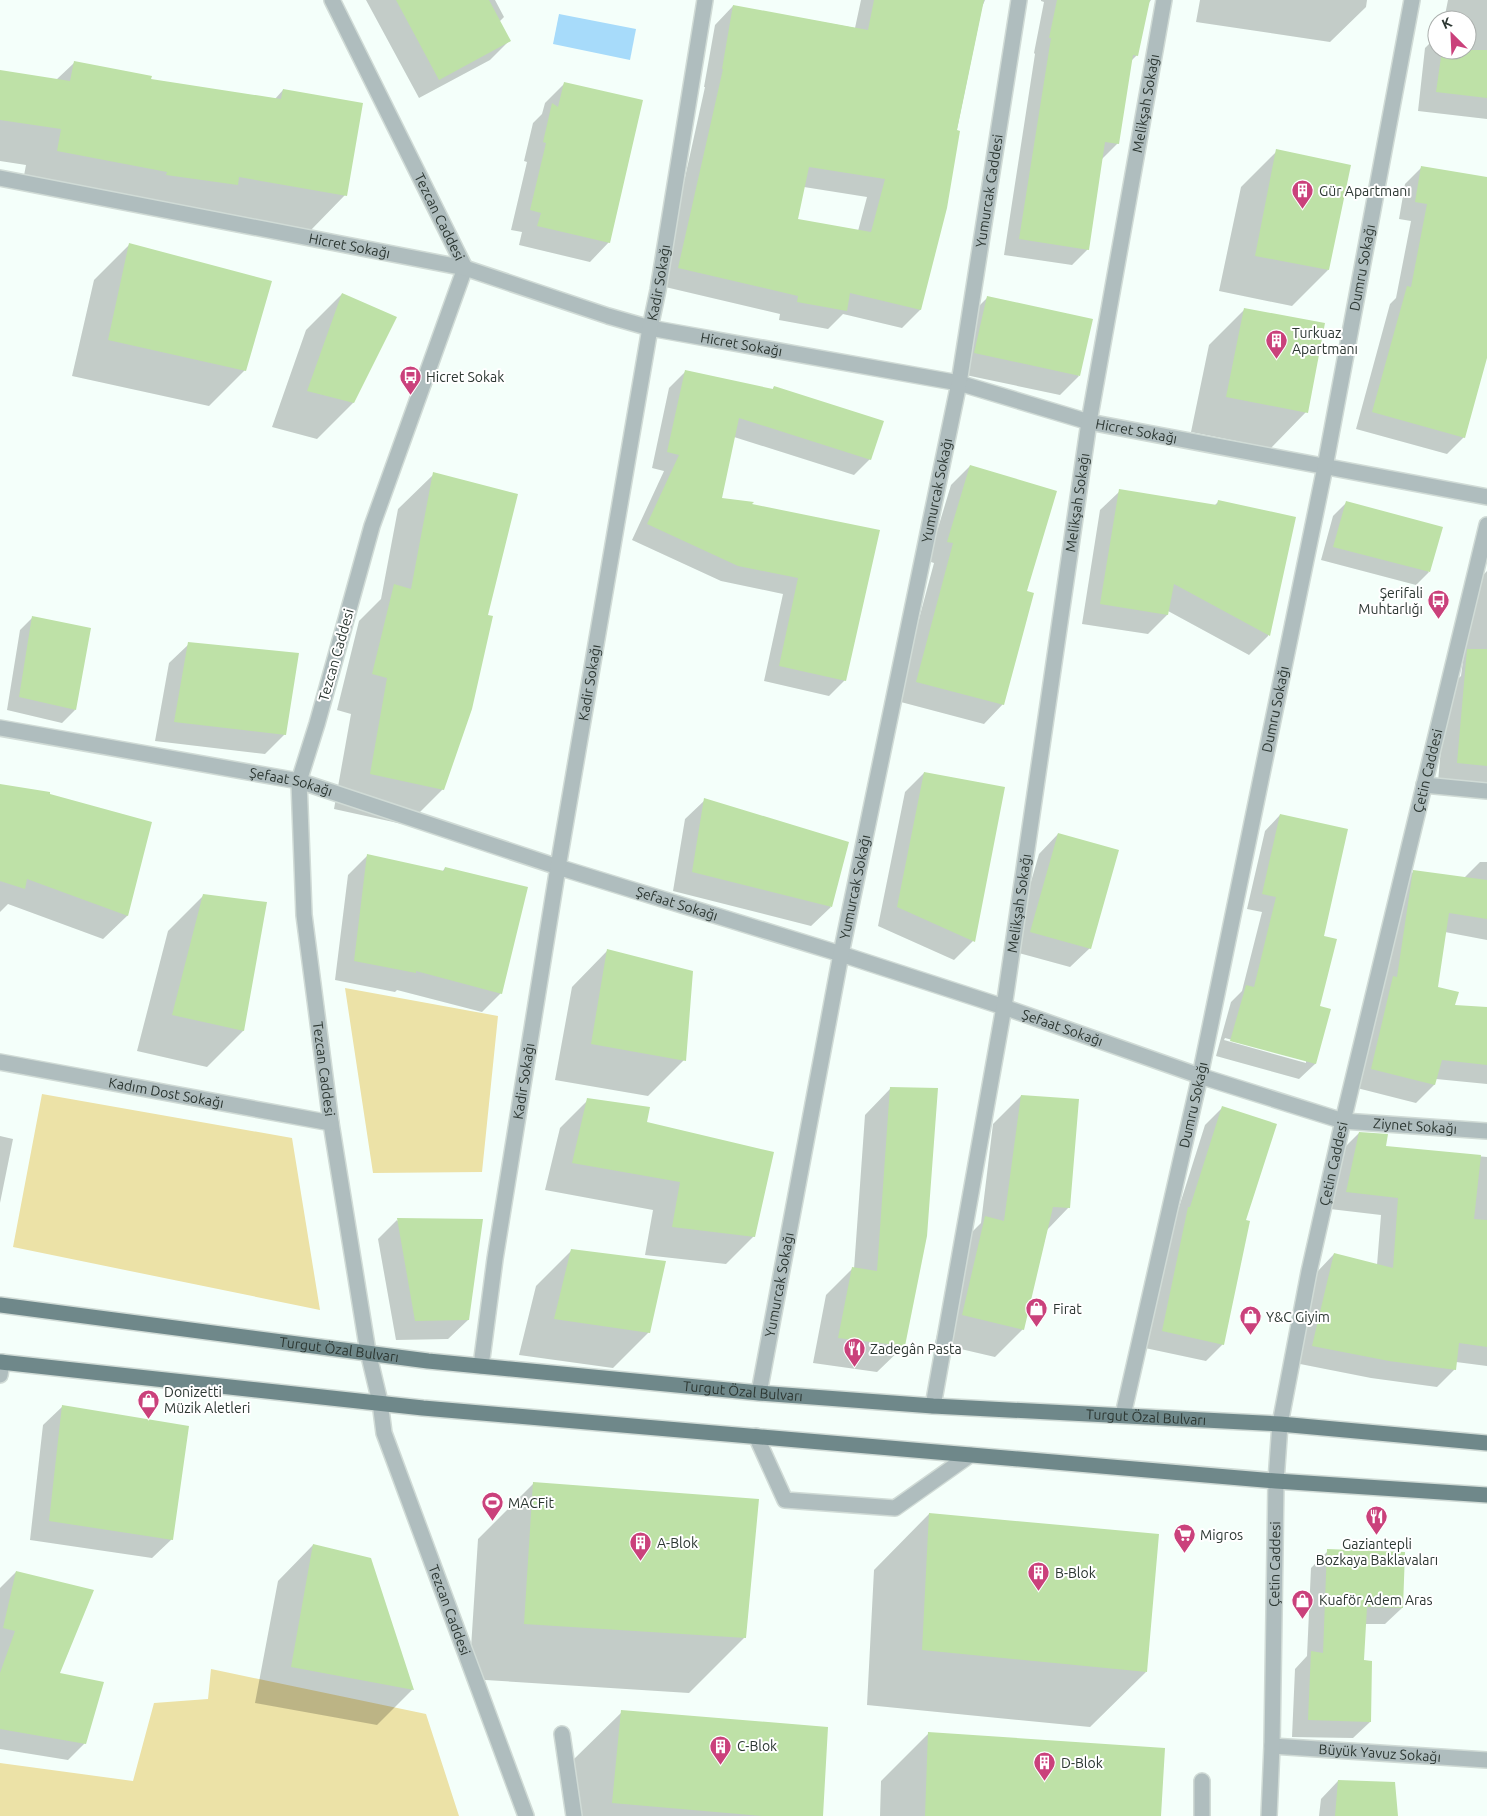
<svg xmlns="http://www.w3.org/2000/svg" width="1487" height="1816" font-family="Ubuntu,sans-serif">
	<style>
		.green { fill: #ece2a7 }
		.water { fill: #a7dbfa }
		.shadow { fill: #0003; fill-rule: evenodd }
		.building { fill: #bee1a7; fill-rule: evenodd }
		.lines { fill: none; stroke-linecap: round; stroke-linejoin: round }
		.minor-casing { stroke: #d0dbd6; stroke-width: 18 }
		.major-casing { stroke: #d0dbd6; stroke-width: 18 }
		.minor { stroke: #afbdbe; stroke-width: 15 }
		.major { stroke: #6f888a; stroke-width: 15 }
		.labels { text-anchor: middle; stroke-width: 4; stroke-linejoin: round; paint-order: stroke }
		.street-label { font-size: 14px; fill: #2c3732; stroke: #fff }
		.poi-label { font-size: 14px; fill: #2c3732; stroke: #fff; text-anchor: start }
	</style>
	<rect width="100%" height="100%" fill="#f4fffa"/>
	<path class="green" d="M 345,988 L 498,1016 L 482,1172 L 373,1173 Z
		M 42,1094 L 292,1138 L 320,1310 L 13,1247 Z
		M 211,1669 L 426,1714 L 459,1816 L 0,1816 L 0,1763 L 133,1781 L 154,1703 L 208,1699 Z"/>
	<path class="water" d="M 559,14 L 636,29 L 630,60 L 553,44 Z"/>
	<path class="shadow" d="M 366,0 L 495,0 L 504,17 L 499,22 L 509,41 L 490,60 L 419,98 Z
		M 861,0 L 985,0 L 982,7 L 920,310 L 902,328 L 843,314 L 828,329 L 779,320 L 780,314 L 661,286 L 705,87 L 704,87 L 715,25 L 733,6 L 855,28 ZM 804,187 L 867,197 L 858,231 L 797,220 Z
		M 1041,0 L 1151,0 L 1148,4 L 1137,55 L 1130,62 L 1118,143 L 1101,160 L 1088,249 L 1072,265 L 1004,255 L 1035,54 L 1034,53 L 1044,2 L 1041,1 Z
		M 1200,0 L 1367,0 L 1366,7 L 1330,42 L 1196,22 Z
		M 1448,0 L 1487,0 L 1487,119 L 1418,111 L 1425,48 L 1437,36 L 1437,50 L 1467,50 L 1467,20 L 1444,20 Z
		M 74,63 L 149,80 L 275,99 L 283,90 L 345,195 L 310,231 L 22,186 L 26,165 L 0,161 L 0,72 L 56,80 Z
		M 564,84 L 609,242 L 590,262 L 519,245 L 522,232 L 511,230 L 527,162 L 524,161 L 533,123 L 542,114 L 545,103 Z
		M 1277,151 L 1328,270 L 1292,306 L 1219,291 L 1241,187 Z
		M 1422,167 L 1487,178 L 1487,354 L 1464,437 L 1447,454 L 1356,429 L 1390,304 L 1396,298 L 1411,221 L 1399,219 L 1405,184 Z
		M 130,244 L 245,370 L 209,406 L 72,376 L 94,280 Z
		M 342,294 L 353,403 L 317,439 L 272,427 L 306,330 Z
		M 988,297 L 1079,376 L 1060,395 L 956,373 L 968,317 Z
		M 1245,309 L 1306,412 L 1271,448 L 1191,432 L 1209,345 Z
		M 685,372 L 772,390 L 774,387 L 870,459 L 854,475 L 734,437 L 721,499 L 878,531 L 845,680 L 829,696 L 764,681 L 783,594 L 721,581 L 632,540 L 664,471 L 652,468 L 669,388 Z
		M 970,466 L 1025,592 L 1003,704 L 984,724 L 897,701 L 934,563 L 928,561 L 951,485 Z
		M 434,474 L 443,789 L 407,825 L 334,809 L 351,714 L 337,710 L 359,621 L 381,599 L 398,509 Z
		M 1120,491 L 1214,506 L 1218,502 L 1294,518 L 1268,636 L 1249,655 L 1168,611 L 1167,615 L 1148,634 L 1082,624 L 1100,510 Z
		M 1346,503 L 1429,572 L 1416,585 L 1321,560 L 1333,516 Z
		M 1487,571 L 1487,787 L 1438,782 L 1446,690 L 1461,676 L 1473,585 Z
		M 33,617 L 75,710 L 62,723 L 7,710 L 20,630 Z
		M 189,644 L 285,734 L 265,754 L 155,741 L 169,663 Z
		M 924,773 L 973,941 L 954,960 L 878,926 L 905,792 Z
		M 0,785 L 48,795 L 150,823 L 127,916 L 103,939 L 8,904 L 0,912 Z
		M 705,800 L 831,907 L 811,926 L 673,891 L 685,819 Z
		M 1280,815 L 1322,937 L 1315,1064 L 1299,1079 L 1216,1056 L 1231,1002 L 1242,991 L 1262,912 L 1247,909 L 1265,831 ZM 1225,1038 L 1306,1060 L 1306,1063 L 1224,1040 Z
		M 1058,834 L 1090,948 L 1070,967 L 1011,951 L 1039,854 Z
		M 367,856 L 442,872 L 445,868 L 501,993 L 482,1012 L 397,990 L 395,992 L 335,980 L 348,875 Z
		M 1480,862 L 1487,862 L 1487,940 L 1445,932 L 1436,988 L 1454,1006 L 1487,1008 L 1487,1084 L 1436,1079 L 1434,1085 L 1416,1103 L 1353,1087 L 1396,889 L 1414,871 L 1464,878 Z
		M 204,895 L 265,903 L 243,1031 L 207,1067 L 137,1051 L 168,931 Z
		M 607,951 L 684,1060 L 648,1096 L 555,1080 L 572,987 Z
		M 891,1088 L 925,1236 L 904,1346 L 877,1372 L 813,1363 L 826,1295 L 852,1269 L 854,1269 L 865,1115 Z
		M 1021,1096 L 1069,1207 L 1047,1230 L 1023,1329 L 995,1357 L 935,1343 L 958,1246 L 981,1223 L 993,1124 Z
		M 588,1100 L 646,1123 L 754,1236 L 726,1264 L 645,1255 L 653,1210 L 545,1190 L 560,1128 Z
		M 1222,1108 L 1244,1221 L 1223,1344 L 1206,1361 L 1145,1348 L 1174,1223 L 1205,1125 Z
		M 1359,1133 L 1385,1147 L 1487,1157 L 1487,1366 L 1456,1362 L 1455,1369 L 1437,1387 L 1371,1378 L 1295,1363 L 1317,1272 L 1334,1254 L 1377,1265 L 1381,1215 L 1330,1209 L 1342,1150 Z
		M 0,1136 L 13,1139 L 0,1203 Z
		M 397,1220 L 468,1320 L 448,1339 L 396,1340 L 378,1239 Z
		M 572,1250 L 649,1332 L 613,1368 L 519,1355 L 536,1286 Z
		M 63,1406 L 172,1539 L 152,1558 L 30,1540 L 43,1425 Z
		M 534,1483 L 745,1637 L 689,1693 L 469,1679 L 478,1539 Z
		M 929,1514 L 1146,1672 L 1090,1727 L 867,1705 L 874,1570 Z
		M 313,1545 L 413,1689 L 377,1725 L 255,1703 L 278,1581 Z
		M 1328,1551 L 1402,1608 L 1385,1624 L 1365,1624 L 1363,1661 L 1370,1722 L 1353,1738 L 1292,1737 L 1295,1669 L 1307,1656 L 1311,1568 Z
		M 16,1572 L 85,1743 L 68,1760 L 0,1749 L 0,1588 Z
		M 622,1712 L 822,1816 L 569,1816 L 574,1759 Z
		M 928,1734 L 1160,1816 L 880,1816 L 881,1781 Z
		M 1338,1781 L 1396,1816 L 1319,1816 L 1321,1799 Z"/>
	<path class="building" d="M 396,0 L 489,0 L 511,41 L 439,80 Z
		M 874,0 L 984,0 L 957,130 L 960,131 L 947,208 L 921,310 L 850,293 L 847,311 L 797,302 L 798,296 L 678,268 L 723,69 L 722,69 L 733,5 L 868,30 ZM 809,167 L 885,179 L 871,232 L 798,219 Z
		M 1057,0 L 1150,0 L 1138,56 L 1133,55 L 1119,144 L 1105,142 L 1089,250 L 1019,239 L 1051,38 L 1049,38 Z
		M 1442,50 L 1487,50 L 1487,98 L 1436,92 Z
		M 74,61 L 152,76 L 151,79 L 281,99 L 283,89 L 363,103 L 347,196 L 239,177 L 238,185 L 166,175 L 167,172 L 57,151 L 61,129 L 0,120 L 0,70 L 70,81 Z
		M 564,82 L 643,100 L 610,243 L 537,226 L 541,213 L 530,210 L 546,143 L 543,142 L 552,103 L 558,107 Z
		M 1276,149 L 1351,165 L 1329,270 L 1255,256 Z
		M 1421,166 L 1487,177 L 1487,358 L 1465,438 L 1372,412 L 1407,286 L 1411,287 L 1427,204 L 1415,202 Z
		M 129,243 L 272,281 L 246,371 L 108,340 Z
		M 342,293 L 397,317 L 354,403 L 307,391 Z
		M 987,296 L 1093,319 L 1080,376 L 974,353 Z
		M 1244,308 L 1325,323 L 1308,413 L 1226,397 Z
		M 685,370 L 773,389 L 774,386 L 884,421 L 871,460 L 739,418 L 722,498 L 754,502 L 752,504 L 880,530 L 846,681 L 779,666 L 798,578 L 738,566 L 647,524 L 679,455 L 667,452 Z
		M 970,465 L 1057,491 L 1027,591 L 1034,593 L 1004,705 L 916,682 L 953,543 L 947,542 Z
		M 433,472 L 518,494 L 488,615 L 493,616 L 472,709 L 444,790 L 370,774 L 387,678 L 372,674 L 394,584 L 411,589 Z
		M 1119,489 L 1217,505 L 1218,500 L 1296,517 L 1270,636 L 1174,584 L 1168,615 L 1100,604 Z
		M 1346,501 L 1443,527 L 1430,572 L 1333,547 Z
		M 32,616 L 91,628 L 76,710 L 19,697 Z
		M 188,642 L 299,653 L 286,735 L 174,722 Z
		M 1467,649 L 1487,649 L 1487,766 L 1457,763 Z
		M 924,772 L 1005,787 L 975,942 L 897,907 Z
		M 0,784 L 50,792 L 50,794 L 152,822 L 128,916 L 27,879 L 25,889 L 0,881 Z
		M 704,798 L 849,842 L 832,907 L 692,872 Z
		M 1280,814 L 1348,829 L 1324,936 L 1337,939 L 1320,1006 L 1331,1009 L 1316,1064 L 1230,1041 L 1246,985 L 1254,987 L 1276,897 L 1262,894 Z
		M 1058,833 L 1119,850 L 1091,949 L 1030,932 Z
		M 367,854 L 444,871 L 445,867 L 528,887 L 502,994 L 416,971 L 416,973 L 354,961 Z
		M 1413,870 L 1487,880 L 1487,919 L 1449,913 L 1438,987 L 1459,992 L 1455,1005 L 1487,1007 L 1487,1065 L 1442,1060 L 1435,1085 L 1371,1069 L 1393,976 L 1397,977 Z
		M 203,894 L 267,902 L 244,1031 L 172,1015 Z
		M 607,949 L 693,971 L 686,1061 L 591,1044 Z
		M 890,1087 L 938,1088 L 927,1236 L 905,1346 L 838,1338 L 852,1267 L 877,1271 Z
		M 1021,1095 L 1079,1099 L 1070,1208 L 1053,1207 L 1024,1330 L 962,1315 L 985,1216 L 1004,1221 Z
		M 587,1098 L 650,1107 L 647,1122 L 774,1152 L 755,1237 L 672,1227 L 680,1182 L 572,1163 Z
		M 1222,1106 L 1277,1124 L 1246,1220 L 1250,1221 L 1224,1345 L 1162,1331 L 1188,1207 L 1190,1207 Z
		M 1359,1132 L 1388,1134 L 1386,1146 L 1481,1155 L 1474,1219 L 1487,1220 L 1487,1347 L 1459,1343 L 1456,1370 L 1389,1361 L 1312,1346 L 1334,1253 L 1393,1268 L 1398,1198 L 1346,1192 Z
		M 397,1218 L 483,1219 L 469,1320 L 415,1321 Z
		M 571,1249 L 666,1261 L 650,1333 L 554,1319 Z
		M 62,1405 L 189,1426 L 173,1540 L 49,1521 Z
		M 533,1482 L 759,1499 L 746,1638 L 524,1624 Z
		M 929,1513 L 1159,1534 L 1147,1672 L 922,1650 Z
		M 313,1544 L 371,1558 L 414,1690 L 291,1667 Z
		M 1327,1549 L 1405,1552 L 1403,1608 L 1367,1607 L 1364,1660 L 1372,1661 L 1371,1722 L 1308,1720 L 1311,1651 L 1323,1653 Z
		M 16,1571 L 94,1590 L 60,1673 L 104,1682 L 86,1744 L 0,1729 L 0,1673 L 15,1631 L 3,1628 Z
		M 621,1710 L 828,1727 L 823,1816 L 762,1816 L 612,1803 Z
		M 928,1732 L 1165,1748 L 1161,1816 L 925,1816 Z
		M 1338,1780 L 1395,1782 L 1398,1816 L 1335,1816 Z"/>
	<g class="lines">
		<defs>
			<g id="minor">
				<path id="s1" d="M 332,0 L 465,268 L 372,526 L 317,724 L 299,781 L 304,915 L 331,1123 L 368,1352 L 380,1402 L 384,1433 L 526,1816"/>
				<path id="s2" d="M 0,178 L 465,268 L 608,316 L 650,328 L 959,383 L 1089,422 L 1487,497"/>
				<path id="s3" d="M 0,728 L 299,781 L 558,867 L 841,954 L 1004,1007 L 1200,1076 L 1343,1121 L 1487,1131"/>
				<path d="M 1424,785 L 1487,791"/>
				<path id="s4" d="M 0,1062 L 331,1123"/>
				<path id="s5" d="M 481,1366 L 495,1259 L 558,867 L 650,328 L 658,290 L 705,0"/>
				<path d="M 0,1375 L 2,1362"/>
				<path id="s6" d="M 759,1393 L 841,954 L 959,383 L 1019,0"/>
				<path id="s7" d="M 933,1406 L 1004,1007 L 1089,422 L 1164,0"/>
				<path id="s8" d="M 1123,1415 L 1200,1076 L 1325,467 L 1412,0"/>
				<path d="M 756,1436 L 785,1500 L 895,1508 L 970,1455"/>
				<path d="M 562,1734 L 574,1816"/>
				<path id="s9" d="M 1272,1746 L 1487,1760"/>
				<path d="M 1202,1816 L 1202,1781"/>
				<path id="s10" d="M 1269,1816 L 1272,1746 L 1276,1481 L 1280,1424 L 1309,1272 L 1343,1121 L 1487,525"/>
			</g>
			<g id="major">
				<path id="s11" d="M 0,1305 L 428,1361 L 759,1393 L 933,1406 L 1280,1424 L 1487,1443"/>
				<path d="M 0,1362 L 423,1408 L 1276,1481 L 1487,1495"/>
			</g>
		</defs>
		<use href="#minor" class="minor-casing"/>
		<use href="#major" class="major-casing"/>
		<use href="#minor" class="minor"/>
		<use href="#major" class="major"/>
	</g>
	<defs>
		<symbol id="building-pin" viewBox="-11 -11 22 30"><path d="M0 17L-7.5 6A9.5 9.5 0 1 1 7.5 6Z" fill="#ca417b" stroke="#fff"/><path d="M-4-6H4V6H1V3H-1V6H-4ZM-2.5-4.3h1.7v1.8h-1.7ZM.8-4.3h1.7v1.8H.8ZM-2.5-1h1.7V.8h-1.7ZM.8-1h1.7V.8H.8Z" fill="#fff"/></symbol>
		<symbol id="bus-pin" viewBox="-11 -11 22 30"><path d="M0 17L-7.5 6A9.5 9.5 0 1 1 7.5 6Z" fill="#ca417b" stroke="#fff"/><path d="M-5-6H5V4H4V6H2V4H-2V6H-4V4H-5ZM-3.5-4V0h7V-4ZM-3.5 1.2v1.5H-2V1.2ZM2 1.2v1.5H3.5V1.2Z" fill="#fff"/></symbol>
		<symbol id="shop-pin" viewBox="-11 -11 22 30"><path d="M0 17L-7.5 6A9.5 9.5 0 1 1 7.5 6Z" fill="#ca417b" stroke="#fff"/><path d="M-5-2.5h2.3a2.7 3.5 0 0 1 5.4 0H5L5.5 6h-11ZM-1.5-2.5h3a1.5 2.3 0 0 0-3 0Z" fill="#fff"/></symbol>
		<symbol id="restaurant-pin" viewBox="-11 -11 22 30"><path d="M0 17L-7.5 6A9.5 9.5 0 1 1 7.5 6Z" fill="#ca417b" stroke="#fff"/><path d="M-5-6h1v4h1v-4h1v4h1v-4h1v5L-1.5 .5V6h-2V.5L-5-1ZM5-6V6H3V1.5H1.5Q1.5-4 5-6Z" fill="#fff"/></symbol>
		<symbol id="stadium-pin" viewBox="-11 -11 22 30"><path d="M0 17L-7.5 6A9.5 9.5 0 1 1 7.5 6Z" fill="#ca417b" stroke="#fff"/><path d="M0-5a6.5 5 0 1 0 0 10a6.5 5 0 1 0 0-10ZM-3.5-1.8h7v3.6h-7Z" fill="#fff"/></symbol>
		<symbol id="supermarket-pin" viewBox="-11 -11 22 30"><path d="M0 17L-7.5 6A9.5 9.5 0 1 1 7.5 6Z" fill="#ca417b" stroke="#fff"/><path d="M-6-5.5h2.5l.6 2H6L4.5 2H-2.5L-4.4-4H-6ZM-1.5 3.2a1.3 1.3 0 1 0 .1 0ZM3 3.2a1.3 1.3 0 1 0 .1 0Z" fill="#fff"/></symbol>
	</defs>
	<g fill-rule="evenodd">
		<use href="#building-pin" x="1290" y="178" width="25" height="34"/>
		<use href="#building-pin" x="1264" y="328" width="25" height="34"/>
		<use href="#bus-pin" x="398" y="364" width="25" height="34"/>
		<use href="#bus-pin" x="1426" y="588" width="25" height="34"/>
		<use href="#shop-pin" x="1024" y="1296" width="25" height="34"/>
		<use href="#shop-pin" x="1238" y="1304" width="25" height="34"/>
		<use href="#restaurant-pin" x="842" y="1336" width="25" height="34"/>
		<use href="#shop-pin" x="136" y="1388" width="25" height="34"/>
		<use href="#stadium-pin" x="480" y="1490" width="25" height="34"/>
		<use href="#restaurant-pin" x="1364" y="1504" width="25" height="34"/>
		<use href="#supermarket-pin" x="1172" y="1522" width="25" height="34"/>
		<use href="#building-pin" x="628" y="1530" width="25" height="34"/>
		<use href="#building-pin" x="1026" y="1560" width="25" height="34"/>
		<use href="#shop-pin" x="1290" y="1588" width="25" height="34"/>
		<use href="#building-pin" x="708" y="1734" width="25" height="34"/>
		<use href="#building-pin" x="1032" y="1750" width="25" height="34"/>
	</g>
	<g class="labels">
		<g class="street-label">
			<text dy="5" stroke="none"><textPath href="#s7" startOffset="1320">Melikşah Sokağı</textPath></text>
			<text dy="5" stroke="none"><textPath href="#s6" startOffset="1224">Yumurcak Caddesi</textPath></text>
			<text dy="5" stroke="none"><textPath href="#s1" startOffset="242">Tezcan Caddesi</textPath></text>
			<text dy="5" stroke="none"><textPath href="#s2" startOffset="356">Hicret Sokağı</textPath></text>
			<text dy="5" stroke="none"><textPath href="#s8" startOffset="1172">Dumru Sokağı</textPath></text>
			<text dy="5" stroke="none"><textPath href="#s5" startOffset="1098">Kadir Sokağı</textPath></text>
			<text dy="5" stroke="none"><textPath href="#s2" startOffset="761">Hicret Sokağı</textPath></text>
			<text dy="5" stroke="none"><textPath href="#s2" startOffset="1166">Hicret Sokağı</textPath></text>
			<text dy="5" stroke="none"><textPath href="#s6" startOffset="920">Yumurcak Sokağı</textPath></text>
			<text dy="5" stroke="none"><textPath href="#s7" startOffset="915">Melikşah Sokağı</textPath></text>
			<text transform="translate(336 655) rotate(-74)" y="5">Tezcan Caddesi</text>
			<text dy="5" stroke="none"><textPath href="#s5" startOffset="692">Kadir Sokağı</textPath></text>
			<text dy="5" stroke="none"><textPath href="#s8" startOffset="722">Dumru Sokağı</textPath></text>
			<text dy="5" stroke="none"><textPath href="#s10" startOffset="1062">Çetin Caddesi</textPath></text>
			<text dy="5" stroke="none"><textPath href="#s3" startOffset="296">Şefaat Sokağı</textPath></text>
			<text dy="5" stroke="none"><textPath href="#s6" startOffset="515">Yumurcak Sokağı</textPath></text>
			<text dy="5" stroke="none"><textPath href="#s7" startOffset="510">Melikşah Sokağı</textPath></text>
			<text dy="5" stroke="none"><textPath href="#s3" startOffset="701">Şefaat Sokağı</textPath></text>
			<text dy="5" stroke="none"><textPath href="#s3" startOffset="1106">Şefaat Sokağı</textPath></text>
			<text dy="5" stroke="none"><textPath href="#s1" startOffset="1128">Tezcan Caddesi</textPath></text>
			<text dy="5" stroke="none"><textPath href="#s5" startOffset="288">Kadir Sokağı</textPath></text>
			<text dy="5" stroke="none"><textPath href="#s4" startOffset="169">Kadım Dost Sokağı</textPath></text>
			<text dy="5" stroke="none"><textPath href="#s8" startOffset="318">Dumru Sokağı</textPath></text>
			<text dy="5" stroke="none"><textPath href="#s3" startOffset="1474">Ziynet Sokağı</textPath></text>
			<text dy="5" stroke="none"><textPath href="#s10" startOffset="658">Çetin Caddesi</textPath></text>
			<text dy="5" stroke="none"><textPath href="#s6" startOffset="110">Yumurcak Sokağı</textPath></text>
			<text dy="5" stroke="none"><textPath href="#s11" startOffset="342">Turgut Özal Bulvarı</textPath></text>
			<text dy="5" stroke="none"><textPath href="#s11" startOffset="748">Turgut Özal Bulvarı</textPath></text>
			<text dy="5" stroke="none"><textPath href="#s11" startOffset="1152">Turgut Özal Bulvarı</textPath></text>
			<text dy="5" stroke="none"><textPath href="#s10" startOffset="252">Çetin Caddesi</textPath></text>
			<text dy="5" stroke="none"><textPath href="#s1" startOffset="1686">Tezcan Caddesi</textPath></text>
			<text dy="5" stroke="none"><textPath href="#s9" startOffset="108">Büyük Yavuz Sokağı</textPath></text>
		</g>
		<g class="poi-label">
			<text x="1319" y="196">Gür Apartmanı</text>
			<text x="1292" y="338">Turkuaz<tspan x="1292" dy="16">Apartmanı</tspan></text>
			<text x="426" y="382">Hicret Sokak</text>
			<text x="1423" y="598" text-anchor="end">Şerifali<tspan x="1423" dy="16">Muhtarlığı</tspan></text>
			<text x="1053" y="1314">Firat</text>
			<text x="1266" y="1322">Y&amp;C Giyim</text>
			<text x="870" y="1354">Zadegân Pasta</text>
			<text x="164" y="1397">Donizetti<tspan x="164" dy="16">Müzik Aletleri</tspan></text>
			<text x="508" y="1508">MACFit</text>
			<text x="1200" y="1540">Migros</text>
			<text x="657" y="1548">A-Blok</text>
			<text x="1377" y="1549" text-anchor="middle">Gaziantepli<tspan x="1377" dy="16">Bozkaya Baklavaları</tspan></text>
			<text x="1055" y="1578">B-Blok</text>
			<text x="1319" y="1605">Kuaför Adem Aras</text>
			<text x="737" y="1751">C-Blok</text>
			<text x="1061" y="1768">D-Blok</text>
		</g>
	</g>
	<g transform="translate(1452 35) rotate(336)"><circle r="24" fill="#ffffff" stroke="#abafad"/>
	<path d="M0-4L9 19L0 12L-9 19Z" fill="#ca417b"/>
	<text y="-8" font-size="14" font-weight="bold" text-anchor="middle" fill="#2c3732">K</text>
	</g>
</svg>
